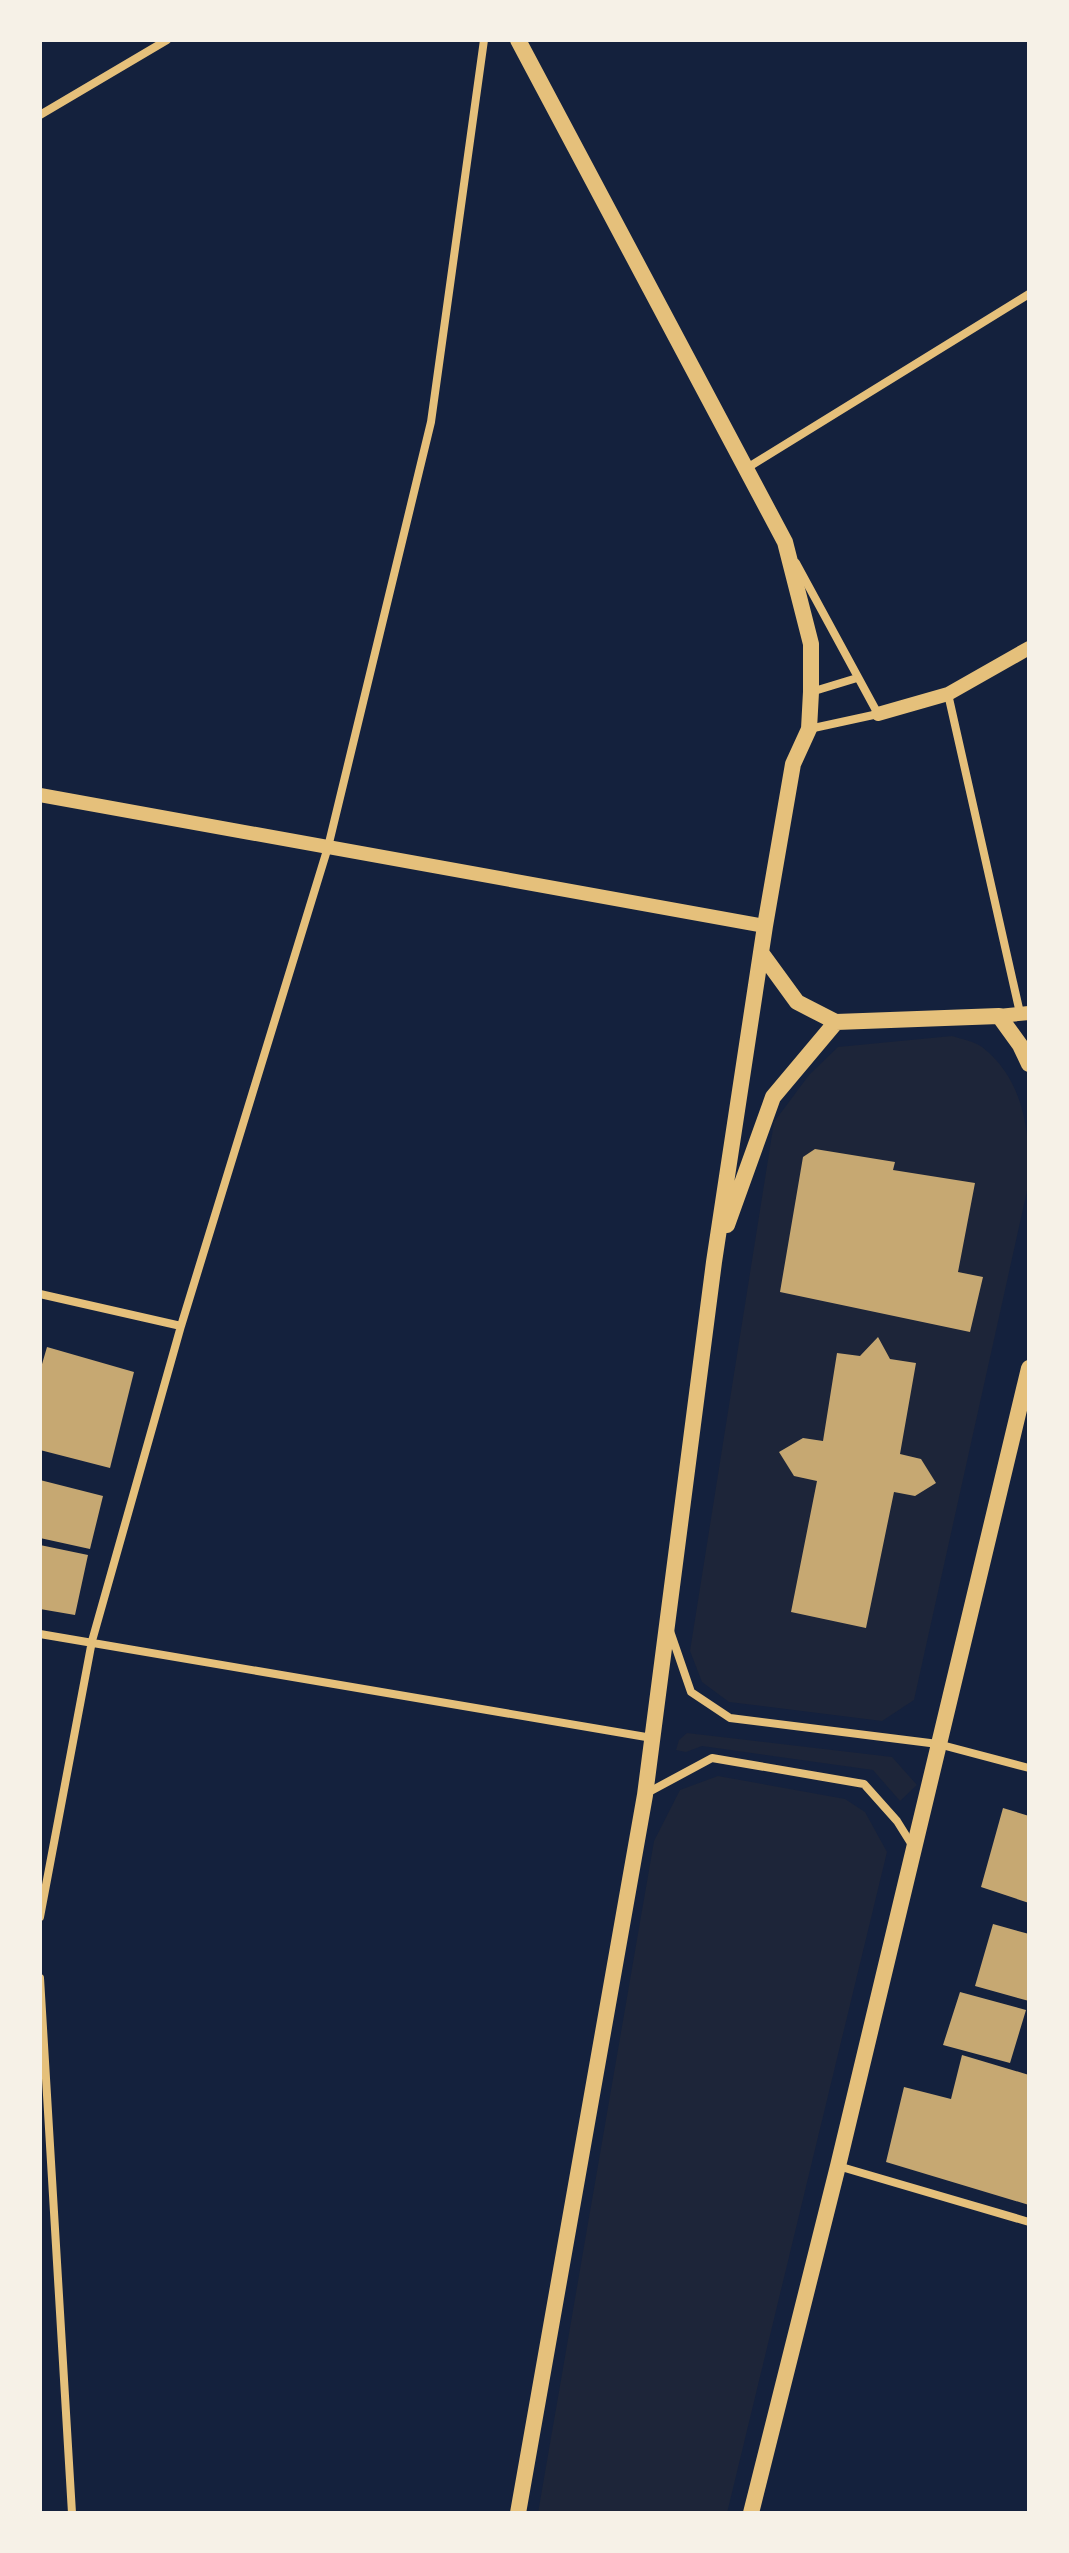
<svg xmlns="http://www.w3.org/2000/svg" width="1069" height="2553" font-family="'Archivo Narrow',sans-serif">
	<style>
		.green { fill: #1d2539 }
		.building { fill: #c6a872 }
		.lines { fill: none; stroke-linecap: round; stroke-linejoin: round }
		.minor { stroke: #e5c07b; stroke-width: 8 }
		.tertiary { stroke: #e5c07b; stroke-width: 14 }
		.secondary { stroke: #e5c07b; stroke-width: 16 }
	</style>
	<rect width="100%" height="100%" fill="#14213d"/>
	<path class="green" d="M 952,1036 C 961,1039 974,1041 982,1047 C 1026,1081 1032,1139 1027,1191 L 914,1700 L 882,1721 L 729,1702 L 702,1682 L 690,1651 L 774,1122 L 809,1075 L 838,1047 Z
		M 687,1733 L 892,1757 L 917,1785 L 900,1801 L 873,1770 L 702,1746 L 686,1752 L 676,1750 L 679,1740 Z
		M 718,1776 L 845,1799 L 865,1812 L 887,1852 L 727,2513 L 538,2513 L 654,1841 L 680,1790 Z"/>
	<path class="building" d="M 815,1149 L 895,1162 L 893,1170 L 975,1183 L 958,1272 L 983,1277 L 970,1332 L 780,1292 L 803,1157 Z
		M 878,1337 L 890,1359 L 916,1363 L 900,1454 L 921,1459 L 936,1483 L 915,1496 L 894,1492 L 866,1628 L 791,1612 L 817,1481 L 794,1476 L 779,1452 L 803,1438 L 823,1441 L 837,1353 L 860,1356 Z
		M 47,1347 L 134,1372 L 110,1468 L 40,1450 L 40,1371 Z
		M 40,1480 L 103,1496 L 90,1549 L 40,1538 Z
		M 40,1545 L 88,1555 L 75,1615 L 40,1609 Z
		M 1003,1808 L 1029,1816 L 1029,1903 L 981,1887 Z
		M 993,1924 L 1029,1934 L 1029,2001 L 975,1986 Z
		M 960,1992 L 1026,2010 L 1010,2063 L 943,2045 Z
		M 962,2055 L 1029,2075 L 1029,2205 L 886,2162 L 904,2087 L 951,2099 Z"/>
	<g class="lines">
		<path class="minor" d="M 40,115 L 167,40
			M 747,468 L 1029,294
			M 796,563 L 878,714 L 809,729
			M 811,692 L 857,678
			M 948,694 L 1020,1013
			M 40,1294 L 181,1326
			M 670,1631 L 691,1692 L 730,1718 L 938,1744 L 1029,1768
			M 40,1634 L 652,1738
			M 647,1793 L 712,1758 L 864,1784 L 897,1821 L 912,1845
			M 40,1917 L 92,1641 L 181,1326 L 328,847 L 431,422 L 484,40
			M 40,1978 L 72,2513
			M 838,2166 L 1029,2222"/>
		<path class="tertiary" d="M 878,714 L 948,694 L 1029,648
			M 40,795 L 765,926
			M 999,1016 L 1029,1013"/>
		<path class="secondary" d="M 518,40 L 785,542 L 811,644 L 811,692 L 809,729 L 793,764 L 765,926 L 714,1262 L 645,1795 L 518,2513
			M 762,954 L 797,1002 L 836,1022 L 999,1016 L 1020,1045 L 1029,1064
			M 727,1225 L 773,1097 L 836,1022
			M 751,2513 L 838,2166 L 1029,1368"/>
	</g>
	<rect width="1069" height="2553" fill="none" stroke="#f6f1e7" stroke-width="84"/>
</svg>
